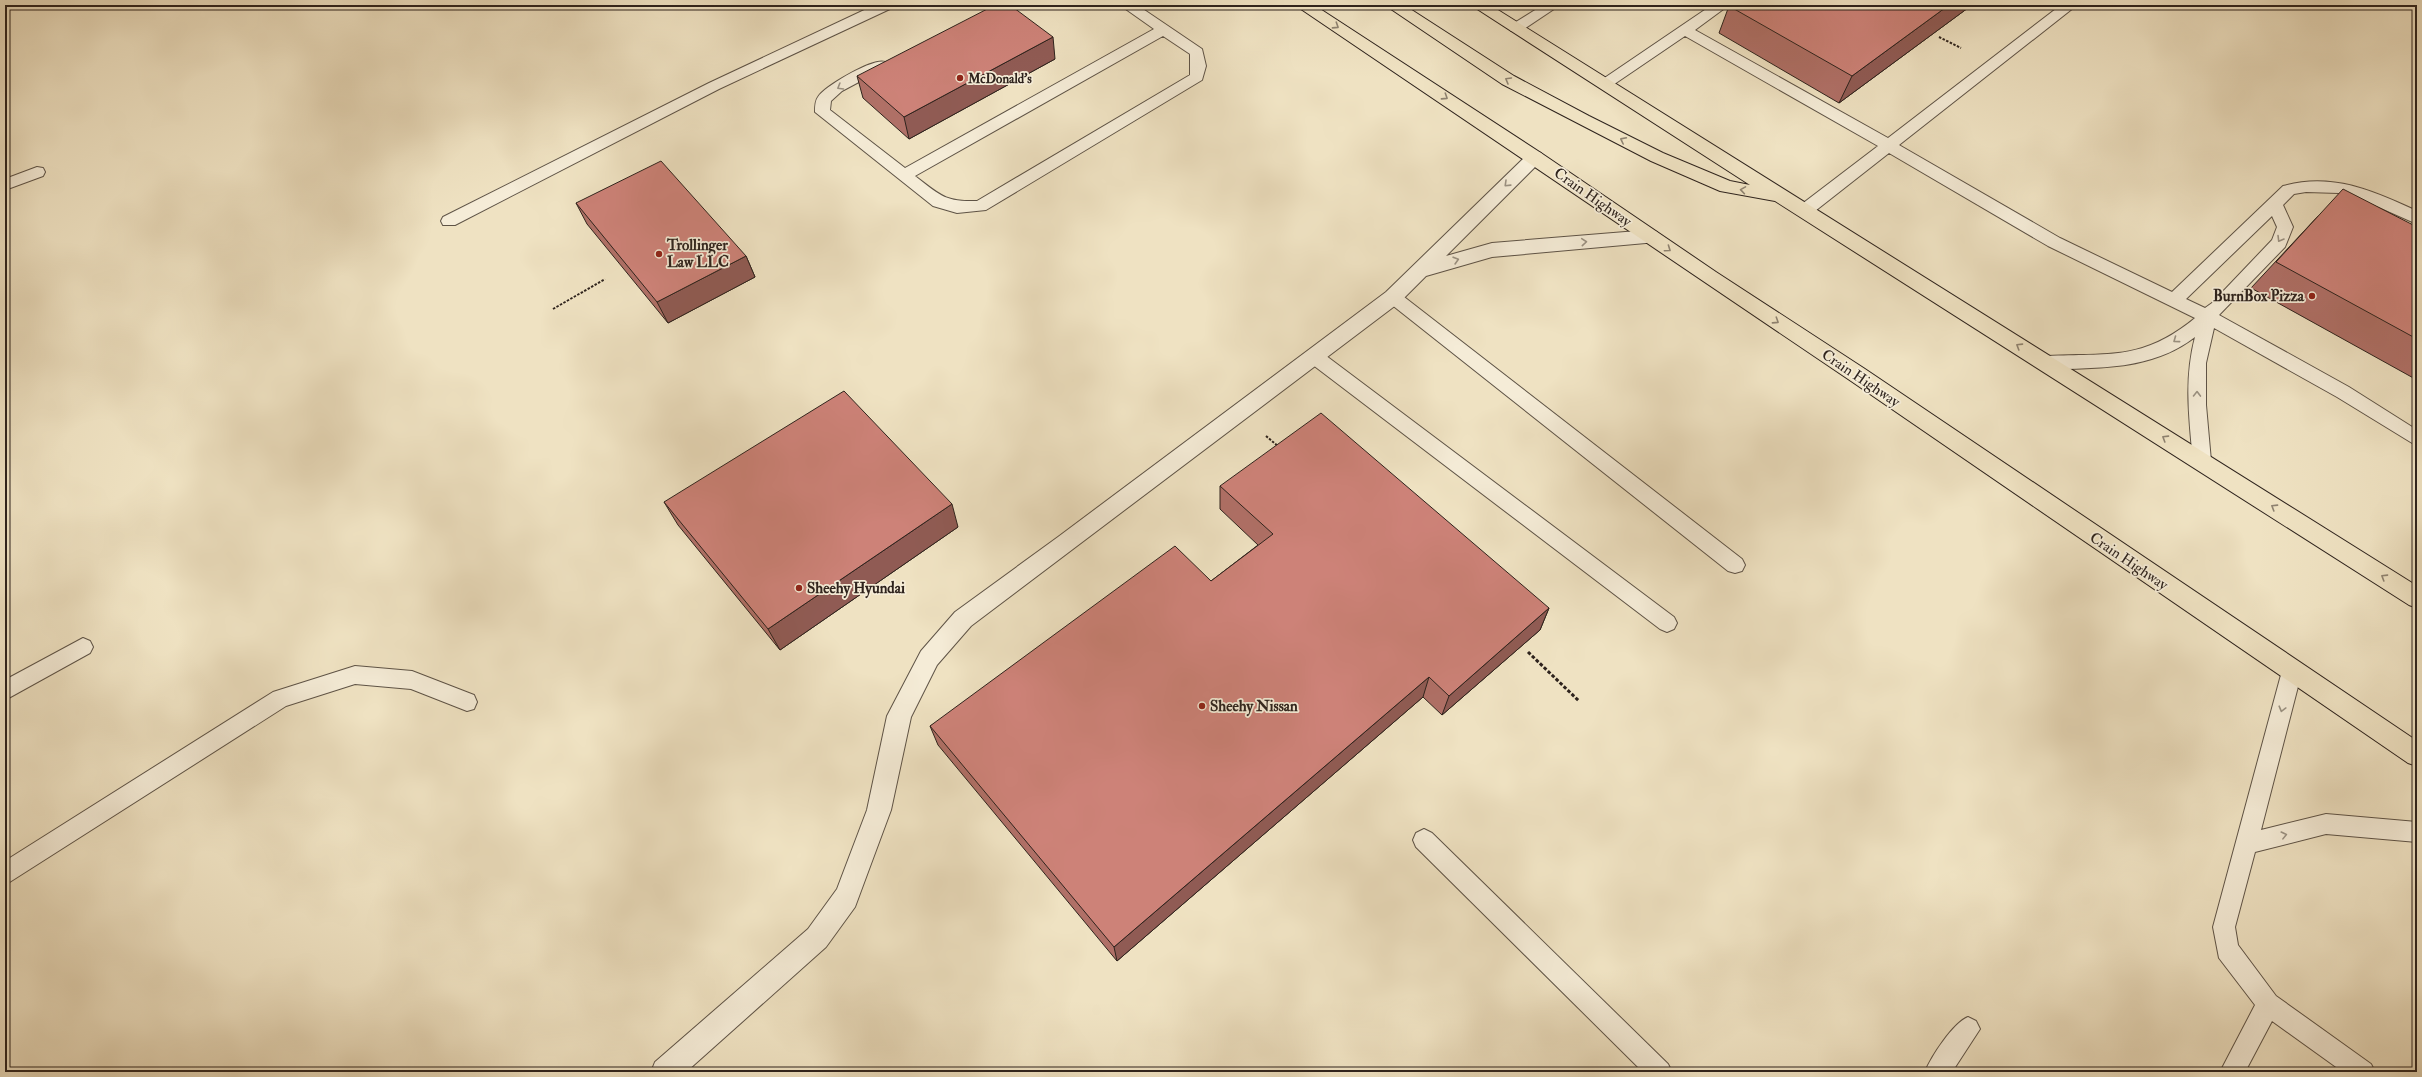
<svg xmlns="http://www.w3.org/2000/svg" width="2422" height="1077" font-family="'IM FELL Double Pica',serif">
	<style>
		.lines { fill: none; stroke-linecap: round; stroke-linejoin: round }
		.lane-casing { stroke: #5e5346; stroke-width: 2 }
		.street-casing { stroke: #5e5346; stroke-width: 2 }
		.highway-casing { stroke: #2e231d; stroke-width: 2 }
		.path-far1 { stroke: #2e231d; stroke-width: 2; stroke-dasharray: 2.5 1.5; stroke-linecap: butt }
		.path { stroke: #2e231d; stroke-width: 3; stroke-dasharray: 3.5 2; stroke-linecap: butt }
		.lane { fill: #f5ecd7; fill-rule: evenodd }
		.street { fill: #f5ecd7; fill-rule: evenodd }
		.highway { fill: #efe2c2; fill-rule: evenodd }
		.wall { fill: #b07067; stroke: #2e231d }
		.shaded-wall { fill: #905b54; stroke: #2e231d }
		.building { fill: #cd8278; stroke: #2e231d }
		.oneway { stroke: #8e8270 }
		.oneway2 { stroke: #9b9283 }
		.poi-dot { fill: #8f2418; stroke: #f5ecd7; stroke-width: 1.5 }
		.labels { text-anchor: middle; stroke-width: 3.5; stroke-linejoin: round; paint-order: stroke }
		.far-poi-label { font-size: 13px; font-weight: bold; fill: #2e231d; stroke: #f5ecd7; text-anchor: start }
		.street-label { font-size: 15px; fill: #2e231d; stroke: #f5ecd7 }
		.poi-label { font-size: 15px; font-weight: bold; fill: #2e231d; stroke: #f5ecd7; text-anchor: start }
	</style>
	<rect width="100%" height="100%" fill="#efe2c2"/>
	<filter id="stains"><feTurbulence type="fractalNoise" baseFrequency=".005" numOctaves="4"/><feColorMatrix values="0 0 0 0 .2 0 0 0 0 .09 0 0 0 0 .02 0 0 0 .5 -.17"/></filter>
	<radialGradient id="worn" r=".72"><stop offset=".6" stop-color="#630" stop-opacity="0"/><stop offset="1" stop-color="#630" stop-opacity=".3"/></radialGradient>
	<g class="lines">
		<defs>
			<path id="lane" d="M 875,5 L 894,5 L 892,8 L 719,89 L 455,225 L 443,225 L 441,221 L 443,217 L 709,83 Z
				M 1120,5 L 1137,5 L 1202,49 L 1206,66 L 1202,80 L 986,210 L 957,213 L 933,206 L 815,112 C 815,107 815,101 818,97 C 825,86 873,58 885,62 L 887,65 L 885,68 L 842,91 L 831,101 L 830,110 L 905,168 L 1154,29 ZM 1163,36 L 1190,54 L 1190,75 L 977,201 C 944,202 940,195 915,176 Z
				M 1543,5 L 1560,5 L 1521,31 L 1511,31 L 1509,28 L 1511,25 Z
				M 1712,5 L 1729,5 L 1695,30 L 1888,138 L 2061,5 L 2077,5 L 1899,145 L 2060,238 L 2172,292 L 2283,186 C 2332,172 2374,191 2417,211 L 2417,224 L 2365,201 L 2339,193 L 2306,192 L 2294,194 L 2283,205 L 2293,227 L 2285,247 L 2219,315 L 2349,387 L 2417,430 L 2417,446 L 2337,397 L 2214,328 L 2206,363 L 2206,405 L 2211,461 L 2208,466 L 2202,468 L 2196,466 L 2193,461 C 2189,418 2184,379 2195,337 C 2151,371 2099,367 2047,370 L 2041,368 L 2038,363 L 2041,358 L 2047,356 C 2109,353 2143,361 2195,318 L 2048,246 L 1889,153 L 1810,215 L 1798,215 L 1796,211 L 1798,207 L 1878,146 L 1685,36 L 1610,87 L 1600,87 L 1598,84 L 1600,81 ZM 2272,216 L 2277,227 L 2272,240 L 2212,303 L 2205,308 L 2186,299 Z
				M 37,167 L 43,168 L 45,172 L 43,176 L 5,190 L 5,179 Z
				M 1393,291 L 1399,293 L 1742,559 L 1745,565 L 1742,571 L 1735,573 L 1728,571 L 1387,301 L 1385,297 L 1387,293 Z
				M 1315,350 L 1321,352 L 1674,617 L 1677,623 L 1674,629 L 1667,632 L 1660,629 L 1309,362 L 1306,357 L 1309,352 Z
				M 83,638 L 90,641 L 93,647 L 90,653 L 5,700 L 5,680 Z
				M 2292,662 L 2299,665 L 2302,671 L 2261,830 L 2326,814 L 2417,822 L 2417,842 L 2326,834 L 2255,852 L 2235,927 L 2238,945 L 2276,996 L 2371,1064 L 2375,1072 L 2343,1072 L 2272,1021 L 2245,1072 L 2220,1072 L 2255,1005 L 2219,958 L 2213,927 L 2282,671 L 2285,665 Z
				M 355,666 L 412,671 L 474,695 L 477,702 L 474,709 L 467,711 L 411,689 L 355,684 L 286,706 L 5,885 L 5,861 L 273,692 Z
				M 1424,829 L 1432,833 L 1668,1064 L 1672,1072 L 1643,1072 L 1416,847 L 1413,840 L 1416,833 Z
				M 1968,1017 L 1976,1021 L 1980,1029 L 1952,1072 L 1925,1072 C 1931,1057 1953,1023 1968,1017 Z"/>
			<path id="street" d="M 1535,151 L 1541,153 L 1544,157 L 1541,161 L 1446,256 L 1492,243 L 1650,230 L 1657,232 L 1659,237 L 1657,242 L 1492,257 L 1426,276 L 1400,302 L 971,626 L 937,665 L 911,717 L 891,810 L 855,907 L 826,947 L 686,1072 L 651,1072 L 655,1062 L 808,929 L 837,889 L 867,810 L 887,716 L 921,651 L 955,612 L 1058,537 L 1386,292 L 1529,153 Z"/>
			<path id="highway" d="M 1295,5 L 1314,5 L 1541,153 L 1716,272 L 1865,369 L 2417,741 L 2417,766 L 2408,763 L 1851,381 Z
				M 1385,5 L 1404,5 L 1514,76 L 1589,116 L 1663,153 L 1730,181 L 1750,185 L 1471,5 L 1490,5 L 2417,586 L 2417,608 L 2409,605 L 1775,201 L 1720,191 L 1651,161 L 1502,84 Z"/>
		</defs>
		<use href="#lane" class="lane-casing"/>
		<use href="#street" class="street-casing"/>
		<use href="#highway" class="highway-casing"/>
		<path class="path-far1" d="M 1939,37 L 1961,48
			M 553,309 L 605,279
			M 1266,436 L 1279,447"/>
		<path class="path" d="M 1528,652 L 1579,701"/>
		<use href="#lane" class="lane"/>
		<use href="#street" class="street"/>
		<use href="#highway" class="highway"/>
	</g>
	<path class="wall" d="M 1731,5 L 1972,5 L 1839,103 L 1719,33 L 1729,6 Z
		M 1055,59 L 909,139 L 863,98 L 857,76 Z
		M 576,203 L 746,256 L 755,277 L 668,323 L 587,224 Z
		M 2318,216 L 2417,227 L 2417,380 L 2251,288 Z
		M 1220,486 L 1549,608 L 1540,630 L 1442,715 L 1423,697 L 1117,961 L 938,745 L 930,726 L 1211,581 L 1258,545 L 1220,509 Z
		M 664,502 L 958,527 L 780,650 L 678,525 Z"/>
	<path class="shaded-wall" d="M 1949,5 L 1972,5 L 1839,103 L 1852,76 Z
		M 1053,37 L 1055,59 L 909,139 L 904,117 Z
		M 746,256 L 755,277 L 668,323 L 657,302 Z
		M 952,504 L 958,527 L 780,650 L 768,629 Z
		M 1549,608 L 1540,630 L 1442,715 L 1449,696 Z
		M 1429,677 L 1423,697 L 1117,961 L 1114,947 Z"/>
	<path class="building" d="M 995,5 L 1010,5 L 1053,37 L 904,117 L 857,76 Z
		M 1731,5 L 1949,5 L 1852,76 L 1729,6 Z
		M 661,161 L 746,256 L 657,302 L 576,203 Z
		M 2343,189 L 2417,227 L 2417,339 L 2276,262 Z
		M 844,391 L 952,504 L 768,629 L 664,502 Z
		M 1321,413 L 1549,608 L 1449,696 L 1429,677 L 1114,947 L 930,726 L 1175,546 L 1211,581 L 1273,534 L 1220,486 Z"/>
	<defs><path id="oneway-chevron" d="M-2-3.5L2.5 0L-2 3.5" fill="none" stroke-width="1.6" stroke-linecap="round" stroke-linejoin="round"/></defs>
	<g class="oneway">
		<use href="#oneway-chevron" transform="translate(1336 26) rotate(33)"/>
		<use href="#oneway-chevron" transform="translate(1508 80) rotate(-150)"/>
		<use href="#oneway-chevron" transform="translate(1445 97) rotate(33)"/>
		<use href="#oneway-chevron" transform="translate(1623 140) rotate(-153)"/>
		<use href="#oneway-chevron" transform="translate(1743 190) rotate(-171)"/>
		<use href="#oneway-chevron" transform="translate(1668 249) rotate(35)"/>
		<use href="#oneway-chevron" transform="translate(1776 321) rotate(33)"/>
		<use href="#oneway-chevron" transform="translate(2019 346) rotate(-148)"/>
		<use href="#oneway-chevron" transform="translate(2165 438) rotate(-148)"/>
		<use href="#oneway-chevron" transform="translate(2274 507) rotate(-148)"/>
		<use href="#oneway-chevron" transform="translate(2384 577) rotate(-148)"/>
	</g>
	<g class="oneway2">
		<use href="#oneway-chevron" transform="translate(840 87) rotate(149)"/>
		<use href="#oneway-chevron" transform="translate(1507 184) rotate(136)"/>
		<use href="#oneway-chevron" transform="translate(2280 239) rotate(121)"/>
		<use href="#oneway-chevron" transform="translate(1584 242) rotate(-5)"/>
		<use href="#oneway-chevron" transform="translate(1456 260) rotate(-16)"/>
		<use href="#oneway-chevron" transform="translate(2176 340) rotate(144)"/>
		<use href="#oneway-chevron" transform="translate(2197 394) rotate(-89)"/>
		<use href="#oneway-chevron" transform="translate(2282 709) rotate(105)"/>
		<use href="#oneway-chevron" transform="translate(2284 835) rotate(-14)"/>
	</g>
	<g class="poi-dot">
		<circle cx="960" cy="78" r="4"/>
		<circle cx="659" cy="254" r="4"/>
		<circle cx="2312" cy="296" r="4"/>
		<circle cx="799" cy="588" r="4"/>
		<circle cx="1202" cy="706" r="4"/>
	</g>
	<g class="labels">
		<g class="far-poi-label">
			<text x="968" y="83">McDonald's</text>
		</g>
		<g class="street-label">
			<text transform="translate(1593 197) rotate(35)" y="5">Crain Highway</text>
			<text transform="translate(1861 378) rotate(34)" y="5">Crain Highway</text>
			<text transform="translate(2129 561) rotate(34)" y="5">Crain Highway</text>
		</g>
		<g class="poi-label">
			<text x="667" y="250">Trollinger<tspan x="667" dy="17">Law LLC</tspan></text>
			<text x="2304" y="301" text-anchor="end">BurnBox Pizza</text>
			<text x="807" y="593">Sheehy Hyundai</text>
			<text x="1210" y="711">Sheehy Nissan</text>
		</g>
	</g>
	<rect width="2422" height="1077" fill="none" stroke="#efe2c2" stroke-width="20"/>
	<rect x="6" y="6" width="2410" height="1065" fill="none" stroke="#2e231d" stroke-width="2"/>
	<rect x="10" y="10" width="2402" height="1057" fill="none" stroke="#2e231d"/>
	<rect width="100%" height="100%" filter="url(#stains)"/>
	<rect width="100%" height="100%" fill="url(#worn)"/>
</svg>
